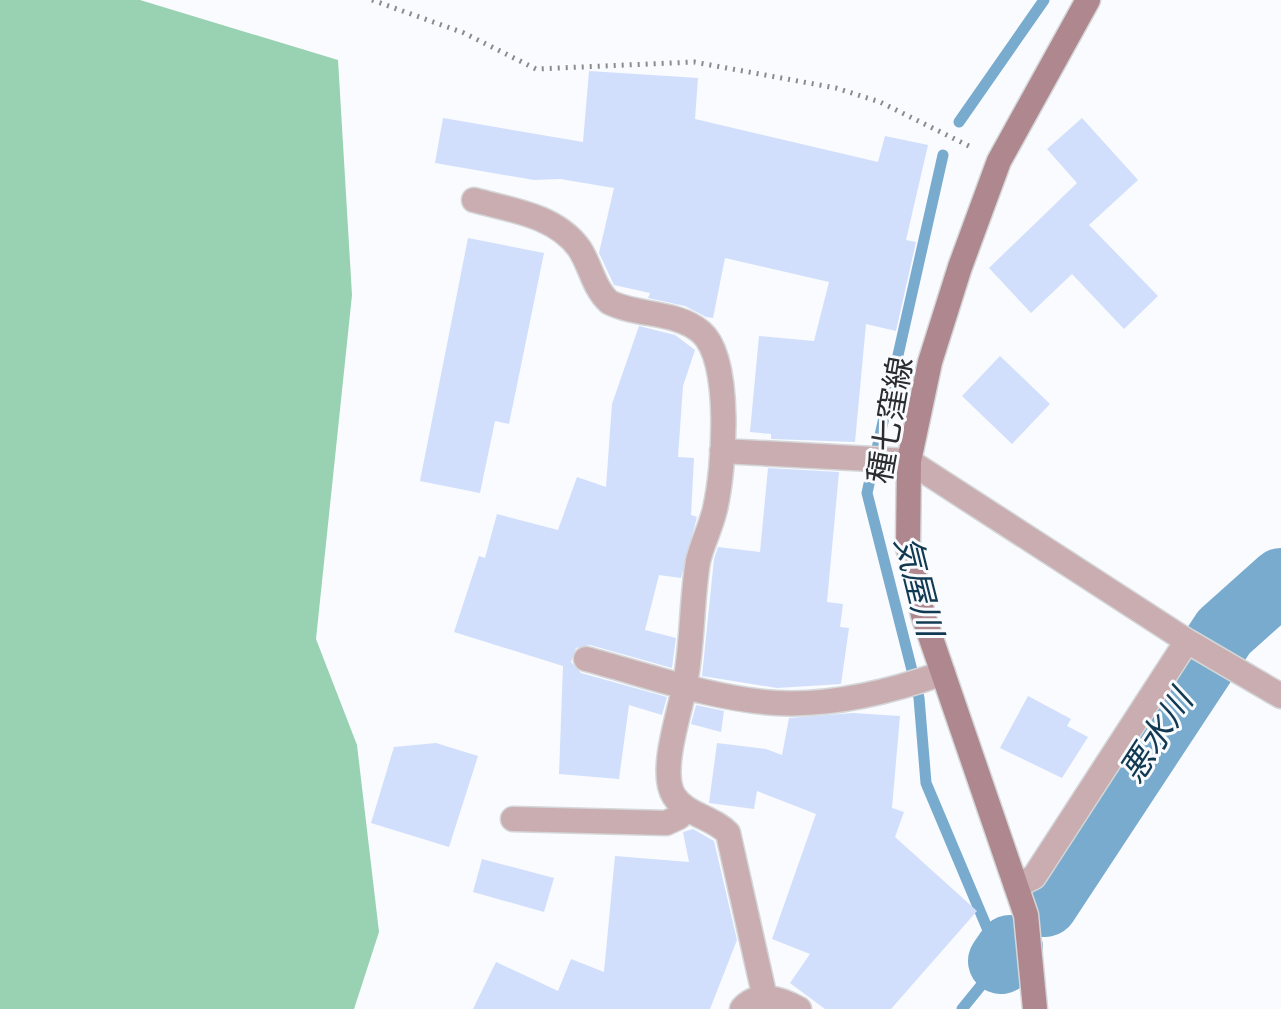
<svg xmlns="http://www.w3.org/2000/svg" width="1281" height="1009" font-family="'Alegreya Sans','Noto Sans JP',sans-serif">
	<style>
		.forest { fill: #99d1b3 }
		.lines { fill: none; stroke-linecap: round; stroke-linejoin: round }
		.stream { stroke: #78abcd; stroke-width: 11 }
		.river { stroke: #78abcd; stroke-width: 66 }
		.building { fill: #d1dffd }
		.minor-casing { stroke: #d4d6d8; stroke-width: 27 }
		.secondary-casing { stroke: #d4d6d8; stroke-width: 27 }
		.path { stroke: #898b8d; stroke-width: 5; stroke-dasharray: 2 6; stroke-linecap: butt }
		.minor { stroke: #c9adb1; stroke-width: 24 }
		.secondary { stroke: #af878e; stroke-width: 24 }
		.labels { text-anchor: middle; stroke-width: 6; stroke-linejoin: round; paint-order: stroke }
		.street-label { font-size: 32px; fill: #2b2c2d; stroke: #f9fbfe }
		.water-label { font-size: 34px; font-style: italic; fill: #113a52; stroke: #f9fbfe }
	</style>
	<rect width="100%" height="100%" fill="#f9fbfe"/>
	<path class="forest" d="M 0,0 L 140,0 L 338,60 L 352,295 L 316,639 L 357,745 L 379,932 L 354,1009 L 0,1009 Z"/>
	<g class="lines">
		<path class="stream" d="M 959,122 L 1044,0
			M 943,155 L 867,493 L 919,698 L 926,783 L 1001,961 L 962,1009"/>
		<path class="river" d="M 1045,904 L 1224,632 L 1281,581
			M 1001,961 L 1010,948"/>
	</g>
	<path class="building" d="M 589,71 L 698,78 L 695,119 L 878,162 L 885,136 L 928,145 L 906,240 L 916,242 L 896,331 L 866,324 L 855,442 L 771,439 L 771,434 L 750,432 L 759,336 L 814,341 L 829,282 L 725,258 L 713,318 L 706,317 L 685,306 L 648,298 L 650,293 L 614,285 L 599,253 L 614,188 L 560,179 L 534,180 L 435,163 L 443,118 L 583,142 Z
		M 1082,118 L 1138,180 L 1089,225 L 1158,296 L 1124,329 L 1072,274 L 1031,313 L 989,268 L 1077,183 L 1047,149 Z
		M 468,238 L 544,253 L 509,424 L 495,421 L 480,493 L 420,481 Z
		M 639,326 L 675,335 L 695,350 L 683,386 L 678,457 L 694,458 L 691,515 L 697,517 L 681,578 L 659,575 L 645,630 L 676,638 L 672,668 L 590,645 L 576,648 L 571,662 L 581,673 L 667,697 L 662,715 L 629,705 L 619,779 L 559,774 L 563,666 L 454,632 L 479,556 L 485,558 L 497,514 L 558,530 L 577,477 L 606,487 L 612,404 Z
		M 1000,356 L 1050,404 L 1012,444 L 962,396 Z
		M 768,468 L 839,472 L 827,602 L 843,604 L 840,627 L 849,628 L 841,684 L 777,688 L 702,676 L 714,559 L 718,547 L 760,552 Z
		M 1028,696 L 1071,719 L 1067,726 L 1088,737 L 1062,778 L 1000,748 Z
		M 696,705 L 724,711 L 721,732 L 691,724 Z
		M 853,713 L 900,716 L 892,808 L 904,812 L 895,837 L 977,911 L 891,1009 L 825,1009 L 790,983 L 810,954 L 772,939 L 816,814 L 757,791 L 754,809 L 709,803 L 717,743 L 766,749 L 782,755 L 789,718 Z
		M 436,743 L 478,756 L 449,847 L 371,823 L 394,747 Z
		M 693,829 L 714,841 L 737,940 L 710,1009 L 473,1009 L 496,962 L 558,991 L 571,959 L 604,972 L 615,856 L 689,862 L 683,832 Z
		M 482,859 L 554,878 L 544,912 L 473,892 Z"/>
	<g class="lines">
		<defs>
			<path id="minor" d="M 474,200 C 510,210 555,215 579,248 C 591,266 593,287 609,302 C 636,316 677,311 701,332 C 733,359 724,471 715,509 C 711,527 702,544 698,561 C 691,603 693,647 684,689 C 679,715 659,773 674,796 C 686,815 713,817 728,833 L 765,998
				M 722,451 L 909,461 L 1187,641 L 1281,696
				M 586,659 C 647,675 712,699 776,703 C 832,706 890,692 943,673
				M 513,819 L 666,823 L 679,817 L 685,808
				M 1016,886 L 1034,877 L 1187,641
				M 742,1009 C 757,991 781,999 799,1009"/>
			<path id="secondary" d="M 1035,1009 L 1026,915 L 923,615 L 908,547 L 909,461 L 930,362 L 960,267 L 999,161 L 1088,0"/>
		</defs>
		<use href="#minor" class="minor-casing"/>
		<use href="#secondary" class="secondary-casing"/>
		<path class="path" d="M 372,0 L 464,33 L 536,69 L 694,62 L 836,88 L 880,102 L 973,148"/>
		<use href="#minor" class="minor"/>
		<use href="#secondary" class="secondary"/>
	</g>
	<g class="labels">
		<g class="street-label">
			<text transform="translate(890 420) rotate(-80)" y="11">種七窪線</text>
		</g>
		<g class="water-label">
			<text transform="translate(919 586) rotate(76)" y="12">気屋川</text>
			<text transform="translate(1156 736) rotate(-57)" y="12">悪水川</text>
		</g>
	</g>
</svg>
